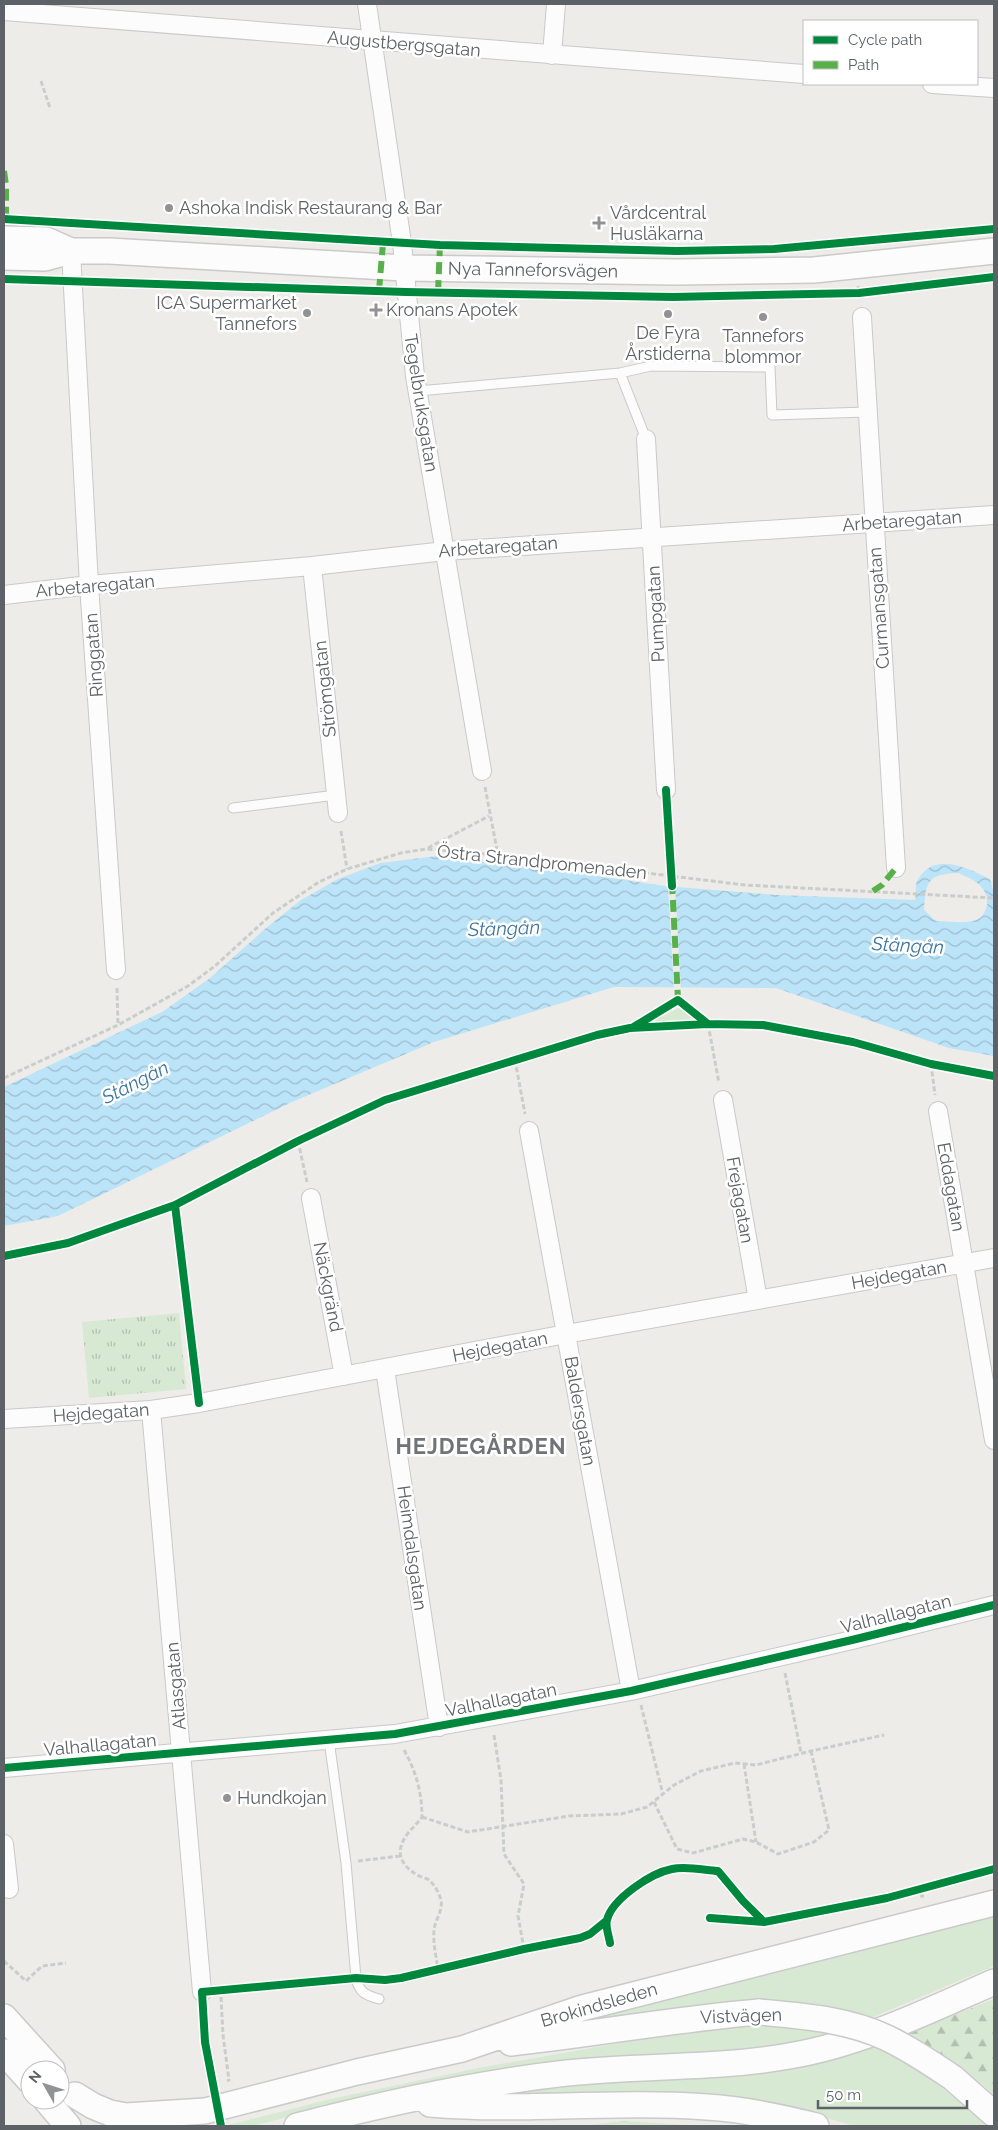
<svg xmlns="http://www.w3.org/2000/svg" width="998" height="2130" font-family="Raleway,sans-serif">
	<style>
		.grass { fill: #d7e9d3 }
		.forest { fill: url(#forest-firs) }
		.park { fill: url(#park-tufts) }
		.water { fill: url(#water-waves); fill-rule: evenodd }
		.pier { fill: #eeece8 }
		.lines { fill: none; stroke-linecap: round; stroke-linejoin: round }
		.service-casing { stroke: #c9c9c9; stroke-width: 11 }
		.minor-casing { stroke: #c9c9c9; stroke-width: 20 }
		.secondary-casing { stroke: #cacaca; stroke-width: 28 }
		.path { stroke: #cacecb; stroke-width: 3; stroke-dasharray: 5 2.5; stroke-linecap: butt }
		.service { stroke: #fcfcfc; stroke-width: 9 }
		.minor { stroke: #fcfcfc; stroke-width: 18 }
		.secondary { stroke: #fcfcfc; stroke-width: 25 }
		.secondary-bridge-casing { stroke: #cacaca; stroke-width: 28; stroke-linecap: butt }
		.secondary-bridge { stroke: #fcfcfc; stroke-width: 25 }
		.quiet { stroke: #58b04a; stroke-width: 6; stroke-dasharray: 12 6; stroke-linecap: butt }
		.cycleway-casing { stroke: #fff; stroke-width: 11 }
		.cycleway { stroke: #00873e; stroke-width: 8 }
		.poi-dot { fill: #909294; stroke: #fff; stroke-width: 2 }
		.labels { text-anchor: middle; stroke-width: 5; stroke-linejoin: round; paint-order: stroke }
		.street-label { font-size: 18px; fill: #5d6266; stroke: #fff }
		.poi-label { font-size: 18px; fill: #5d6266; stroke: #fff; text-anchor: start }
		.water-label { font-size: 19px; font-style: italic; fill: #3c76a1; stroke: #fff }
		.district-label { font-size: 22px; font-weight: bold; letter-spacing: 1px; fill: #6e7478; stroke: #fff }
	</style>
	<defs>
		<pattern id="forest-firs" width="22" height="20" patternUnits="userSpaceOnUse" patternTransform="scale(1.25)"><rect width="22" height="20" fill="#d7e9d3"/><path d="M5 1l3.5 6h-7zM16 11l3.5 6h-7z" fill="#b2c0af"/></pattern>
		<pattern id="park-tufts" width="24" height="20" patternUnits="userSpaceOnUse" patternTransform="scale(1.25)"><rect width="24" height="20" fill="#d7e9d3"/><path d="M3 7l-1-3M5 7V3M7 7l1-3M15 17l-1-3M17 17v-4M19 17l1-3" fill="none" stroke="#b2c0af"/></pattern>
		<pattern id="water-waves" width="16" height="10" patternUnits="userSpaceOnUse" patternTransform="scale(1.25)"><rect width="16" height="10" fill="#bce4f8"/><path d="M0 5q4-4 8 0t8 0" fill="none" stroke="#9cbccd"/></pattern>
	</defs>
	<rect width="100%" height="100%" fill="#eeece8"/>
	<path class="grass" d="M 679,1008 L 685,1010 L 695,1019 L 694,1021 L 649,1023 Z
		M 994,1917 L 994,1966 L 866,2020 L 751,2002 L 727,2002 L 593,2022 L 590,2020 L 593,2017 Z
		M 769,2026 L 793,2027 L 831,2035 L 758,2049 L 582,2059 L 521,2067 L 340,2103 L 253,2126 L 224,2126 L 331,2099 L 478,2068 L 682,2032 Z
		M 871,2046 C 917,2066 951,2093 988,2126 L 854,2126 L 796,2109 L 745,2099 L 713,2094 L 654,2091 L 512,2098 L 511,2094 L 612,2081 L 749,2073 L 797,2068 L 838,2059 Z"/>
	<path class="forest" d="M 994,1999 L 994,2095 L 982,2084 L 906,2035 Z
		M 623,2121 L 705,2126 L 581,2126 Z"/>
	<path class="park" d="M 179,1313 L 186,1389 L 89,1398 L 82,1322 Z"/>
	<path class="water" d="M 437,856 L 507,862 L 665,886 L 776,895 L 915,900 C 916,894 915,886 917,881 C 934,850 967,868 990,879 L 994,894 L 994,1056 L 949,1048 L 776,988 L 614,987 L 434,1042 L 292,1102 L 58,1216 L 4,1226 L 4,1087 L 162,1012 L 210,978 L 266,928 L 301,900 L 338,879 L 380,863 ZM 958,873 C 972,879 989,886 987,905 C 986,909 984,915 980,918 C 969,925 949,921 936,921 L 924,910 C 926,882 927,874 958,873 Z"/>
	<path class="pier" d="M 668,886 L 675,886 L 681,990 L 674,990 Z"/>
	<g class="lines">
		<defs>
			<path id="service" d="M 620,373 L 651,366 L 770,367 L 772,415 L 867,412
				M 418,391 L 620,373 L 646,439
				M 233,808 L 336,795
				M 329,1740 L 346,1863 L 356,1978 C 359,1992 365,1995 379,1999"/>
			<path id="minor" d="M 367,4 L 402,243 L 415,376 L 482,771
				M 4,11 L 804,74
				M 552,55 L 556,4
				M 932,84 L 994,88
				M 71,251 L 89,585 L 116,970
				M 862,317 L 896,868
				M 646,439 L 666,790
				M 312,566 L 338,813
				M 4,595 L 89,585 L 312,566 L 445,551 L 994,515
				M 723,1100 L 758,1300
				M 938,1111 L 994,1440
				M 529,1131 L 631,1691
				M 311,1198 L 344,1376
				M 385,1369 L 439,1727
				M 151,1410 L 202,1992
				M 4,1419 L 151,1410 L 199,1403 L 566,1334 L 994,1258
				M 4,1768 L 395,1734 L 631,1691 L 852,1640 L 994,1605
				M 4,1844 L 9,1889"/>
			<path id="secondary" d="M 4,239 L 46,240 L 71,251
				M 4,257 L 45,258 L 71,251 L 109,251 L 404,268 L 676,272 L 814,270 L 994,251
				M 4,2017 L 52,2070
				M 511,2043 C 594,2034 676,2019 759,2012
				M 4,2052 L 30,2081
				M 953,2078 L 994,2114
				M 75,2095 L 93,2106 L 110,2113 L 126,2116 L 205,2111 L 357,2072 L 462,2049 L 582,2008 L 994,1903
				M 46,2100 L 68,2126
				M 430,2104 C 522,2112 615,2100 707,2107 C 744,2109 780,2117 816,2126
				M 297,2126 C 386,2103 476,2083 567,2073 C 641,2065 716,2069 789,2056 C 861,2044 928,2011 994,1982"/>
		</defs>
		<use href="#service" class="service-casing"/>
		<use href="#minor" class="minor-casing"/>
		<use href="#secondary" class="secondary-casing"/>
		<path class="path" d="M 41,81 L 50,108
			M 858,286 L 860,299
			M 485,787 L 498,855
			M 341,831 L 347,869
			M 428,848 L 489,816
			M 117,988 L 118,1025
			M 708,1024 L 719,1083
			M 515,1060 L 525,1114
			M 931,1064 L 935,1095
			M 4,1078 L 118,1025 L 188,986 L 215,966 L 273,913 L 319,882 L 347,869 L 401,853 L 426,849 L 498,855 L 745,885 L 994,898
			M 298,1141 L 307,1182
			M 785,1673 L 801,1753
			M 641,1705 L 663,1795
			M 494,1735 L 501,1780 L 504,1854 L 524,1884 L 518,1916 L 524,1949
			M 404,1750 C 416,1771 422,1793 422,1817 C 418,1823 413,1827 409,1832 C 394,1850 399,1865 419,1876 C 422,1877 426,1878 429,1880 C 435,1885 439,1893 441,1900 C 443,1911 435,1920 434,1930 C 433,1943 436,1956 438,1969
			M 744,1764 L 756,1842
			M 654,1802 L 677,1849 L 693,1853 L 743,1839 L 756,1842 L 778,1854 L 814,1842 L 829,1830 L 811,1751
			M 422,1817 L 468,1832 L 569,1816 L 621,1814 L 647,1807 L 674,1785 L 701,1771 L 735,1763 L 756,1765 L 811,1751 L 884,1735
			M 358,1861 L 400,1856
			M 917,1890 L 919,1896 L 924,1896
			M 4,1961 L 26,1981 L 42,1966 L 66,1963
			M 221,1997 L 223,2035 L 229,2080 L 227,2081"/>
		<use href="#service" class="service"/>
		<use href="#minor" class="minor"/>
		<use href="#secondary" class="secondary"/>
		<defs>
			<path id="secondary-bridge" d="M 759,2012 C 802,2016 847,2019 887,2038 C 910,2049 931,2063 953,2078"/>
		</defs>
		<use href="#secondary-bridge" class="secondary-bridge-casing"/>
		<use href="#secondary-bridge" class="secondary-bridge"/>
		<path class="quiet" d="M 4,171 L 6,185 L 6,219
			M 379,291 L 383,243
			M 438,292 L 440,245
			M 672,882 L 678,1000
			M 873,891 L 882,885 L 896,868"/>
		<defs>
			<path id="cycleway" d="M 4,219 L 440,245 L 677,251 L 774,249 L 994,229
				M 4,279 L 406,292 L 673,297 L 859,293 L 994,277
				M 666,790 L 672,886
				M 632,1028 L 678,1000 L 708,1024
				M 175,1205 L 199,1403
				M 4,1256 L 68,1243 L 175,1205 L 298,1141 L 385,1100 L 597,1035 L 630,1028 L 708,1024 L 763,1025 L 853,1042 L 931,1064 L 994,1076
				M 4,1768 L 395,1734 L 631,1691 L 852,1640 L 994,1605
				M 710,1918 L 764,1922 L 887,1898 L 994,1869
				M 610,1943 C 609,1936 605,1926 607,1920 C 612,1899 651,1873 672,1869 C 686,1866 704,1870 718,1871 L 743,1901 L 764,1922
				M 221,2126 L 205,2042 L 202,1992 L 356,1978 L 385,1980 L 401,1978 L 524,1949 L 580,1938 L 590,1934 L 606,1921"/>
		</defs>
		<use href="#cycleway" class="cycleway-casing"/>
		<use href="#cycleway" class="cycleway"/>
	</g>
	<g class="poi-dot">
		<circle cx="169" cy="208" r="5"/>
		<path d="M596.5 215.5h5v5h5v5h-5v5h-5v-5h-5v-5h5z"/>
		<path d="M373.5 302.5h5v5h5v5h-5v5h-5v-5h-5v-5h5z"/>
		<circle cx="307" cy="313" r="5"/>
		<circle cx="668" cy="314" r="5"/>
		<circle cx="763" cy="317" r="5"/>
		<circle cx="227" cy="1798" r="5"/>
	</g>
	<g class="labels">
		<g class="street-label">
			<text transform="translate(404 44) rotate(5)" y="6">Augustbergsgatan</text>
			<text transform="translate(533 270) rotate(1)" y="6">Nya Tanneforsvägen</text>
			<text transform="translate(421 403) rotate(81)" y="6">Tegelbruksgatan</text>
			<text transform="translate(902 521) rotate(-4)" y="6">Arbetaregatan</text>
			<text transform="translate(498 547) rotate(-4)" y="6">Arbetaregatan</text>
			<text transform="translate(95 586) rotate(-5)" y="6">Arbetaregatan</text>
			<text transform="translate(879 608) rotate(-94)" y="6">Curmansgatan</text>
			<text transform="translate(656 614) rotate(-93)" y="6">Pumpgatan</text>
			<text transform="translate(94 655) rotate(-94)" y="6">Ringgatan</text>
			<text transform="translate(325 689) rotate(-96)" y="6">Strömgatan</text>
			<text transform="translate(542 862) rotate(6)" y="6">Östra Strandpromenaden</text>
			<text transform="translate(951 1187) rotate(80)" y="6">Eddagatan</text>
			<text transform="translate(740 1200) rotate(80)" y="6">Frejagatan</text>
			<text transform="translate(899 1275) rotate(-10)" y="6">Hejdegatan</text>
			<text transform="translate(328 1287) rotate(79)" y="6">Näckgränd</text>
			<text transform="translate(500 1347) rotate(-11)" y="6">Hejdegatan</text>
			<text transform="translate(580 1411) rotate(80)" y="6">Baldersgatan</text>
			<text transform="translate(101 1413) rotate(-4)" y="6">Hejdegatan</text>
			<text transform="translate(412 1548) rotate(82)" y="6">Heimdalsgatan</text>
			<text transform="translate(896 1614) rotate(-14)" y="6">Valhallagatan</text>
			<text transform="translate(176 1686) rotate(-95)" y="6">Atlasgatan</text>
			<text transform="translate(501 1700) rotate(-11)" y="6">Valhallagatan</text>
			<text transform="translate(100 1745) rotate(-5)" y="6">Valhallagatan</text>
			<text transform="translate(599 2005) rotate(-16)" y="6">Brokindsleden</text>
			<text transform="translate(741 2016) rotate(-2)" y="6">Vistvägen</text>
		</g>
		<g class="poi-label">
			<text x="179" y="214">Ashoka Indisk Restaurang &amp; Bar</text>
			<text x="610" y="219">Vårdcentral<tspan x="610" dy="21">Husläkarna</tspan></text>
			<text x="297" y="309" text-anchor="end">ICA Supermarket<tspan x="297" dy="21">Tannefors</tspan></text>
			<text x="386" y="316">Kronans Apotek</text>
			<text x="668" y="339" text-anchor="middle">De Fyra<tspan x="668" dy="21">Årstiderna</tspan></text>
			<text x="763" y="342" text-anchor="middle">Tannefors<tspan x="763" dy="21">blommor</tspan></text>
			<text x="237" y="1804">Hundkojan</text>
		</g>
		<g class="water-label">
			<text transform="translate(504 928) rotate(-2)" y="7">Stångån</text>
			<text transform="translate(908 945) rotate(3)" y="7">Stångån</text>
			<text transform="translate(135 1082) rotate(-27)" y="7">Stångån</text>
		</g>
		<g class="district-label">
			<text x="481" y="1454">HEJDEGÅRDEN</text>
		</g>
	</g>
	<rect width="998" height="2130" fill="none" stroke="#5d6266" stroke-width="10"/>
	<rect x="803" y="20" width="175" height="65" fill="#ffffff" stroke="#bec0c2"/>
	<rect x="813" y="36" width="25" height="8" fill="#00873e" stroke="#bec0c2"/>
	<text x="848" y="45" font-size="15" fill="#5d6266">Cycle path</text>
	<rect x="813" y="61" width="25" height="8" fill="#58b04a" stroke="#bec0c2"/>
	<text x="848" y="70" font-size="15" fill="#5d6266">Path</text>
	<g transform="translate(45 2085) rotate(309)"><circle r="24" fill="#ffffff" stroke="#bec0c2"/>
	<path d="M0-4L9 19L0 12L-9 19Z" fill="#909294"/>
	<text y="-8" font-size="14" font-weight="bold" text-anchor="middle" fill="#5d6266">N</text>
	</g>
	<path d="M818 2100v8h149v-8" fill="none" stroke="#5d6266" stroke-width="2.5"/>
	<text x="826" y="2100" font-size="15" fill="#5d6266" stroke="#ffffff" stroke-width="4" paint-order="stroke">50 m</text>
</svg>
